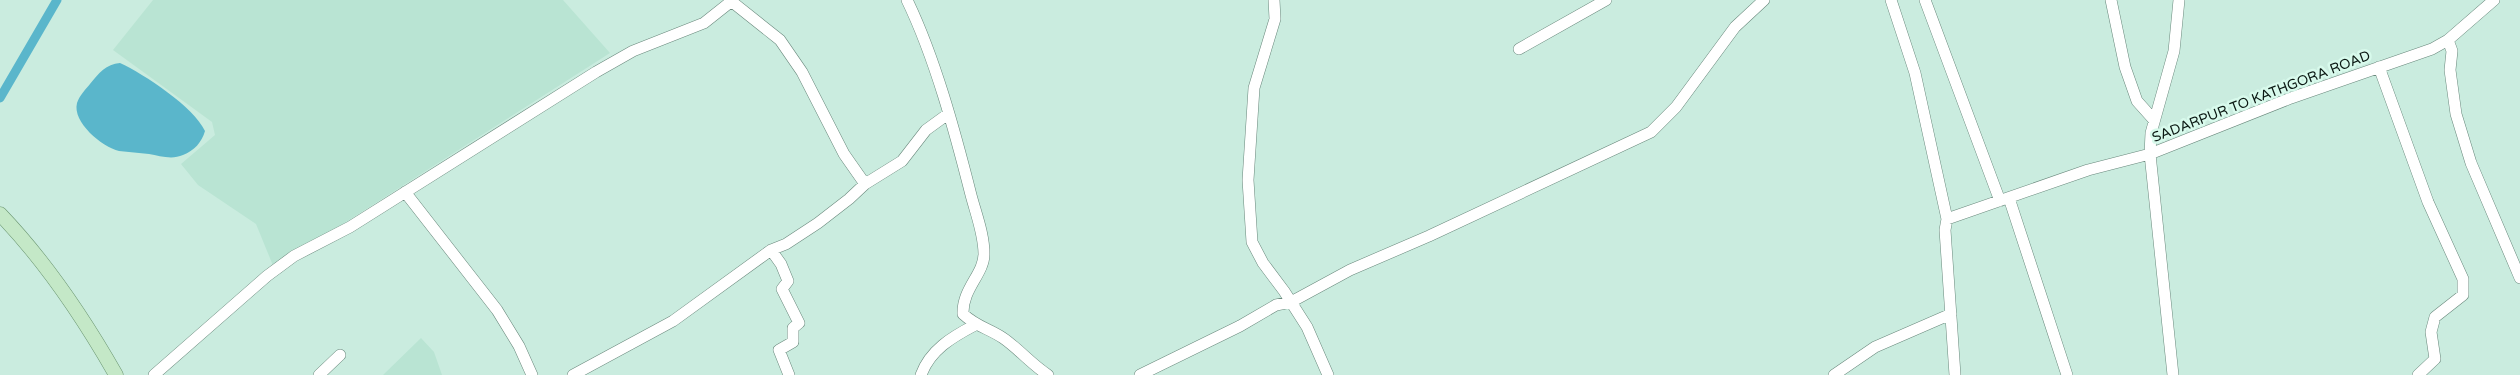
<svg xmlns="http://www.w3.org/2000/svg" width="2520" height="375" font-family="'Varela Round',sans-serif">
	<style>
		.built { fill: #b9e4d3 }
		.water { fill: #5ab6cb }
		.lines { fill: none; stroke-linecap: round; stroke-linejoin: round }
		.canal { stroke: #5ab6cb; stroke-width: 9 }
		.minor-casing { stroke: #69887c; stroke-width: 12 }
		.major-casing { stroke: #6a9570; stroke-width: 15 }
		.minor { stroke: #fff; stroke-width: 11 }
		.major { stroke: #c4e8c7; stroke-width: 14 }
		.labels { text-anchor: middle; stroke-width: 5; stroke-linejoin: round; paint-order: stroke }
		.street-label { font-size: 14px; fill: #0b1813; stroke: #d8faec }
	</style>
	<rect width="100%" height="100%" fill="#caecdf"/>
	<path class="built" d="M 153,0 L 563,0 L 610,53 L 274,268 L 256,224 L 198,185 L 181,164 L 215,135 L 212,122 L 113,50 Z
		M 421,338 L 434,352 L 442,375 L 383,375 Z"/>
	<path class="water" d="M 120,63 C 144,74 194,107 205,131 C 202,142 194,151 183,155 C 172,160 160,156 149,154 C 139,153 129,152 119,151 C 102,147 72,122 77,103 C 79,96 86,89 90,84 C 99,73 106,64 120,63 Z"/>
	<g class="lines">
		<path class="canal" d="M 0,98 L 57,0"/>
		<defs>
			<path id="minor" d="M 907,0 C 935,58 955,132 971,195 C 976,214 984,234 984,254 C 984,274 962,289 963,314 C 977,327 988,328 1003,338 C 1019,349 1031,364 1048,375
				M 1274,0 L 1275,19 L 1254,88 L 1248,180 L 1252,242 L 1263,263 L 1284,291 L 1307,327 L 1328,375
				M 1891,0 L 1915,73 L 1947,219 L 1945,230 L 1955,375
				M 1925,0 L 2000,201
				M 2111,0 L 2125,67 L 2137,101 L 2154,120
				M 731,1 L 780,40 L 802,72 L 844,154 L 865,184
				M 2448,40 L 2452,51 L 2450,70 L 2456,114 L 2471,163 L 2520,278
				M 1519,49 L 1606,0
				M 2379,67 L 2428,202 L 2463,279 L 2463,295 L 2435,317 L 2431,332 L 2435,359 L 2418,375
				M 405,192 L 497,310 L 519,346 L 532,375
				M 2009,198 L 2067,375
				M 1947,219 L 2088,170 L 2150,154 L 2151,133 L 2174,51 L 2179,0
				M 771,250 L 781,264 L 788,281 L 782,289 L 799,323 L 793,328 L 793,342 L 779,350 L 789,375
				M 154,375 L 267,276 L 294,256 L 350,227 L 596,72 L 633,51 L 704,23 L 733,0
				M 319,375 L 340,355
				M 573,375 L 673,321 L 771,250 L 786,244 L 818,223 L 849,199 L 865,184 L 902,161 L 926,130 L 948,114
				M 921,375 C 930,350 952,337 975,325
				M 1140,375 L 1240,326 L 1276,305 L 1291,302 L 1350,270 L 1429,236 L 1651,132 L 1676,107 L 1735,27 L 1764,0
				M 1834,375 L 1875,347 L 1951,314
				M 2173,375 L 2150,154 L 2291,98 L 2432,49 L 2448,40 L 2494,0"/>
			<path id="major" d="M 0,214 C 46,262 83,317 116,375"/>
		</defs>
		<use href="#minor" class="minor-casing"/>
		<use href="#major" class="major-casing"/>
		<use href="#minor" class="minor"/>
		<use href="#major" class="major"/>
	</g>
	<g class="labels">
		<g class="street-label">
			<text transform="translate(2261 96) rotate(-21)" y="5">SADARPUR TO KATHGORA ROAD</text>
		</g>
	</g>
</svg>
